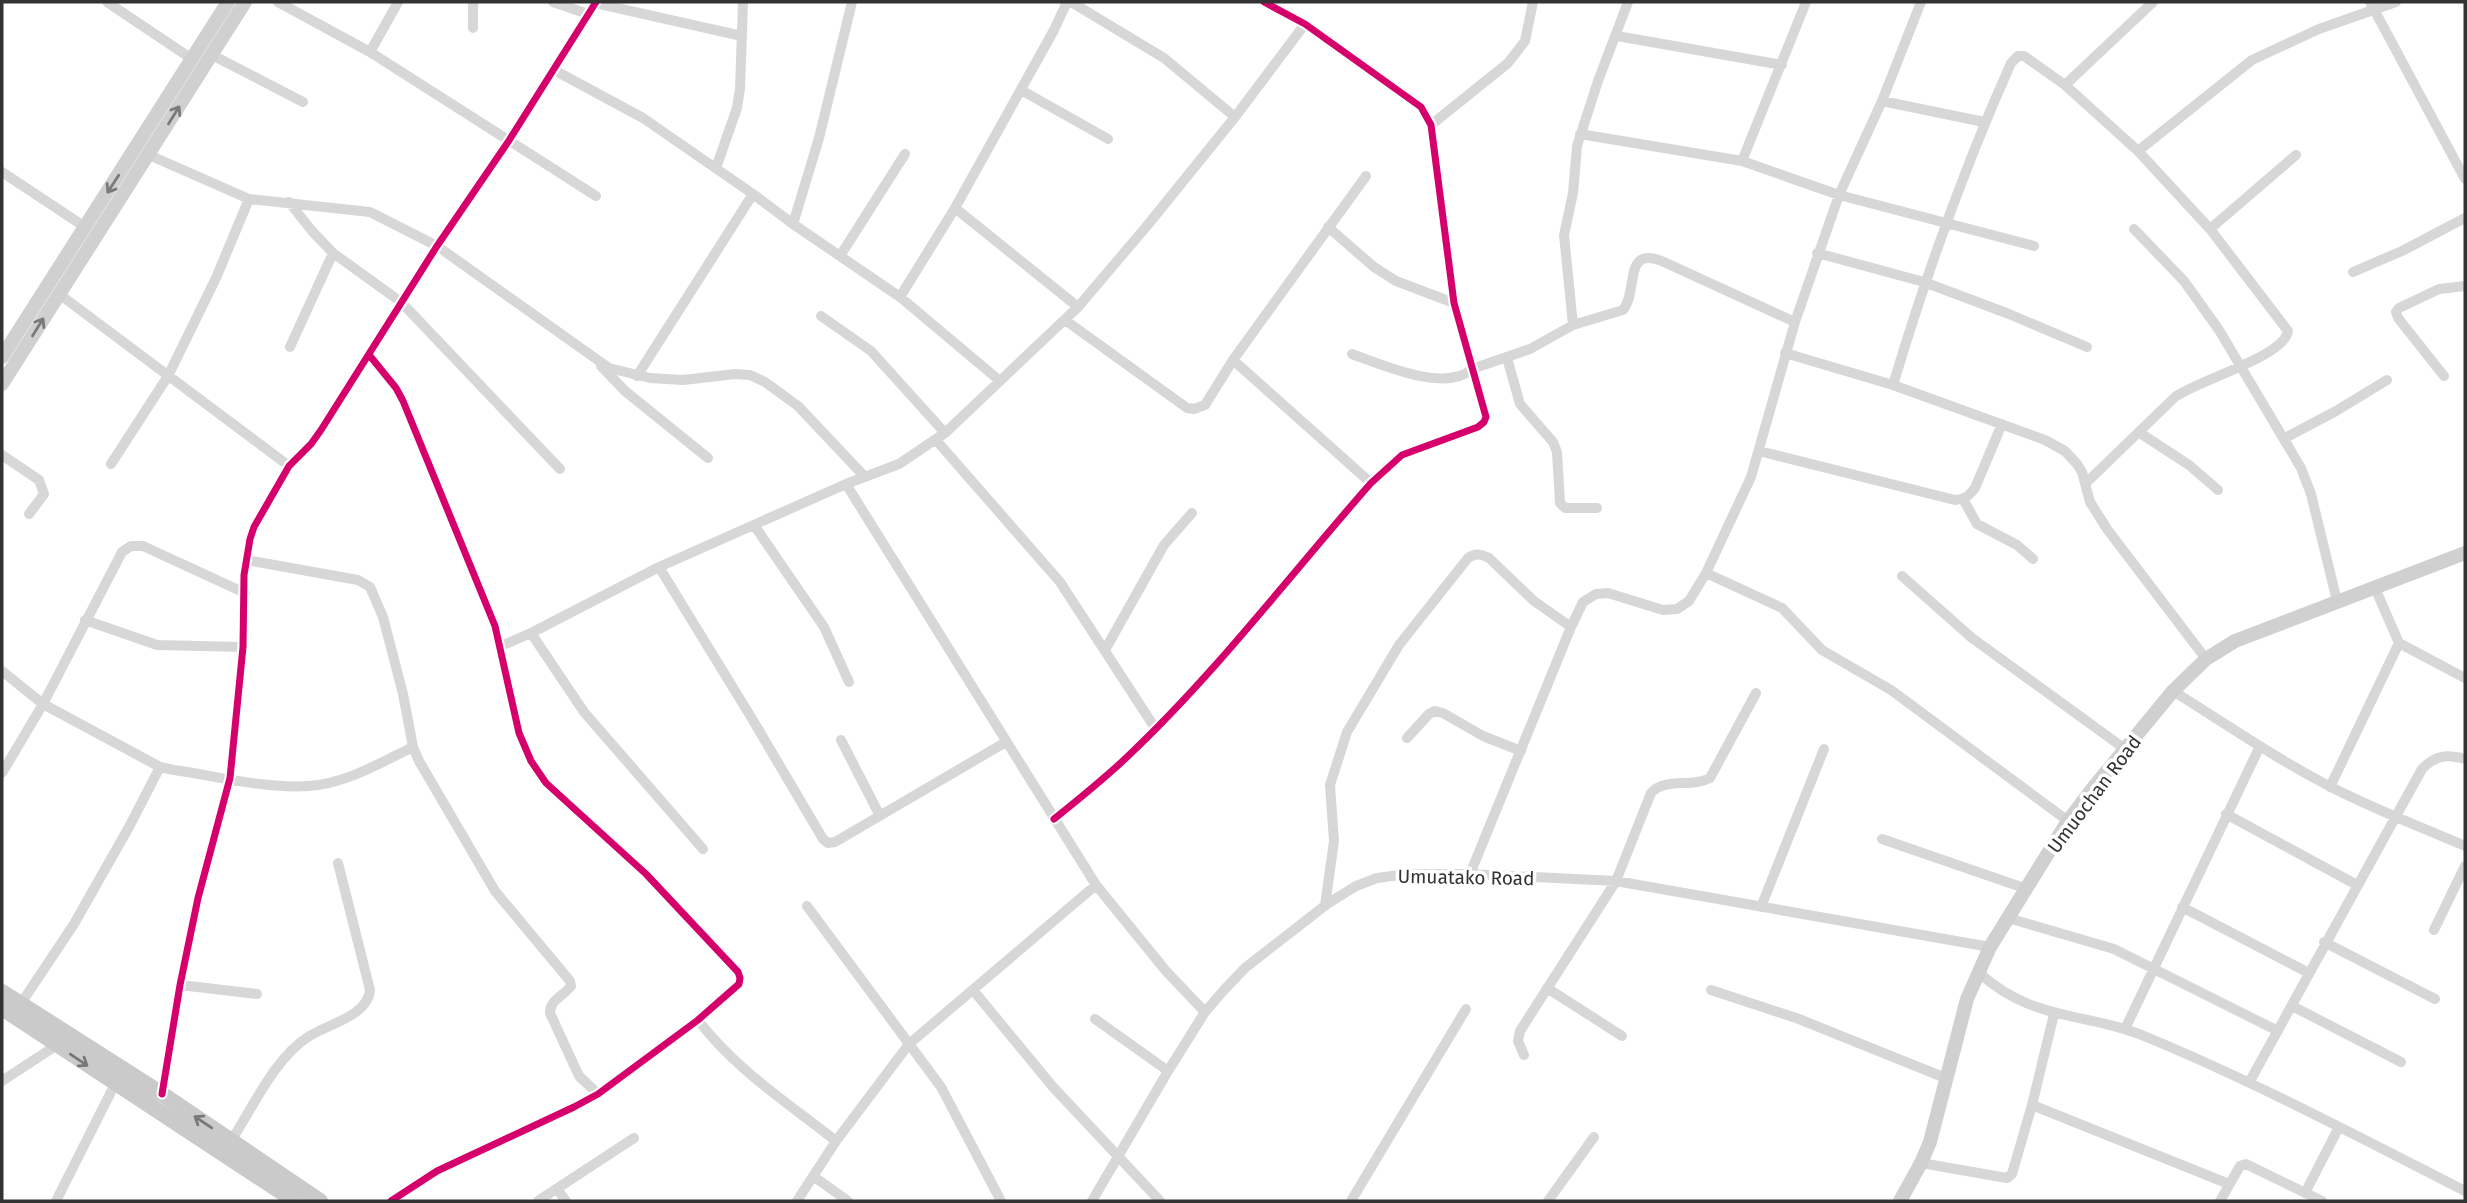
<svg xmlns="http://www.w3.org/2000/svg" width="2467" height="1203" font-family="'Fira Sans',sans-serif">
	<style>
		.lines { fill: none; stroke-linecap: round; stroke-linejoin: round }
		.street { stroke: #d7d7d7; stroke-width: 10 }
		.secondary { stroke: #d0d0d0; stroke-width: 14 }
		.primary { stroke: #cacaca; stroke-width: 16 }
		.cycleway-casing { stroke: #fff; stroke-width: 11 }
		.cycleway { stroke: #d6006c; stroke-width: 7 }
		.oneway { stroke: #7a7a7a }
		.oneway2 { stroke: #777 }
		.labels { text-anchor: middle; stroke-width: 7; stroke-linejoin: round; paint-order: stroke }
		.street-label { font-size: 19px; fill: #333; stroke: #fff }
	</style>
	<rect width="100%" height="100%" fill="#fff"/>
	<g class="lines">
		<path class="street" d="M 107,2 L 192,59
			M 278,2 L 370,52 L 596,196
			M 473,2 L 473,28
			M 553,2 L 588,14
			M 1071,2 L 1164,58 L 1235,117
			M 2370,2 L 2465,179
			M 595,3 L 742,36
			M 1617,36 L 1782,65
			M 370,52 L 398,2
			M 212,55 L 303,102
			M 554,70 L 643,118 L 753,194 L 793,224 L 900,297 L 1000,381
			M 2065,85 L 2153,2
			M 1021,90 L 1108,139
			M 1882,101 L 1984,122
			M 1431,125 L 1508,63 L 1525,41 L 1533,2
			M 1580,134 L 1742,161 L 1839,195 L 2034,246
			M 2138,151 L 2252,60 L 2319,29 L 2396,2
			M 149,155 L 249,199 L 370,212 L 437,246 L 609,368 L 650,378 L 683,380 L 735,374 L 750,375 L 765,382 L 798,406 L 865,477
			M 1742,161 L 1806,2
			M 716,168 L 737,108 L 740,89 L 743,2
			M 2,172 L 85,227
			M 289,202 L 312,231 L 333,253 L 401,302 L 560,469
			M 955,208 L 1078,307
			M 793,224 L 819,138 L 852,2
			M 1328,227 L 1374,267 L 1396,281 L 1454,303
			M 2134,229 L 2184,281 L 2219,330 L 2301,468 L 2311,494 L 2337,601
			M 2210,229 L 2296,155
			M 1817,253 L 1924,282 L 2009,314 L 2087,347
			M 840,256 L 905,154
			M 2353,272 L 2402,251 L 2465,218
			M 59,294 L 289,466
			M 900,297 L 955,208 L 1054,30 L 1067,2
			M 821,316 L 871,351 L 945,433
			M 1065,320 L 1187,408 L 1194,409 L 1205,405 L 1233,360 L 1366,176
			M 1573,325 L 1564,235 L 1573,193 L 1577,146 L 1598,81 L 1628,2
			M 290,347 L 333,253
			M 1785,353 L 1893,385 L 2045,440 L 2065,451 L 2077,464 L 2082,472 L 2090,502 L 2107,529 L 2206,659
			M 1352,354 C 1382,365 1446,393 1472,369 L 1530,349 L 1573,325 L 1623,310 C 1639,291 1622,244 1664,262 L 1795,322
			M 370,356 L 396,388 L 403,401 L 495,626 L 519,733 L 531,761 L 546,783 L 646,874 L 738,972 L 740,978 L 739,984 L 698,1020 L 598,1094 L 574,1107 L 437,1171 L 391,1201
			M 1507,358 L 1520,404 L 1553,442 L 1557,452 L 1560,503 L 1565,508 L 1597,508
			M 1233,360 L 1371,483
			M 601,366 L 625,391 L 708,458
			M 637,376 L 753,194
			M 2444,376 L 2398,318 L 2396,312 L 2399,308 L 2439,289 L 2465,286
			M 1893,385 C 1926,275 1964,168 2011,63 L 2018,56 L 2024,56 L 2065,85 L 2138,151 L 2210,229 L 2288,331 C 2284,357 2198,380 2175,397 L 2085,484
			M 2140,433 L 2189,465 L 2218,490
			M 2285,438 L 2336,411 L 2387,380
			M 936,440 L 1060,582 L 1155,728
			M 1759,451 L 1955,500 C 1965,499 1969,496 1975,488 L 2002,424
			M 2,455 L 39,480 L 44,494 L 29,514
			M 111,464 L 168,376 L 216,278 L 249,199
			M 846,484 L 1096,885 L 1166,971 L 1205,1012
			M 1963,499 L 1977,524 L 2017,545 L 2033,559
			M 754,525 L 824,627 L 849,682
			M 246,560 L 358,580 L 370,587 L 383,617 L 403,694 L 413,747 L 419,761 L 495,891 L 570,981 L 571,986 C 564,996 550,999 550,1013 L 579,1076 L 598,1094
			M 659,567 L 751,717 L 823,839 L 828,843 L 835,842 L 1006,742
			M 1706,573 L 1782,608 L 1822,650 L 1891,690 L 2068,821
			M 1902,576 L 1972,638 L 2125,749
			M 2375,588 L 2399,643 L 2465,678
			M 85,620 L 157,645 L 243,647
			M 531,633 L 584,712 L 703,849
			M 501,646 L 531,633 L 659,567 L 846,484 L 899,464 L 945,433 L 1078,307 L 1146,227 L 1235,117 L 1305,24
			M 1105,650 L 1164,545 L 1192,513
			M 2,671 L 43,704 L 160,767 L 174,770 C 216,776 266,789 308,786 C 345,784 380,763 413,747
			M 2173,691 C 2226,724 2278,760 2333,788 C 2376,810 2421,827 2465,846
			M 1407,738 L 1429,714 L 1435,711 L 1443,713 L 1483,736 L 1521,751
			M 841,740 L 879,814
			M 2,773 L 43,704 L 122,552 L 131,546 L 143,546 L 245,593
			M 2330,787 L 2399,643
			M 2226,814 L 2357,885
			M 1054,819 C 1079,799 1104,779 1127,757 C 1216,673 1290,575 1371,483 L 1402,455 L 1478,427 L 1484,422 L 1486,417 L 1454,303 L 1431,125 L 1421,107 L 1305,24 L 1264,2
			M 1882,839 L 2027,889
			M 1470,874 L 1571,627 L 1583,602 L 1596,594 L 1608,593 L 1663,610 L 1677,609 L 1689,601 L 1706,573 L 1751,477 L 1795,322 L 1839,195 L 1882,101 L 1921,2
			M 807,906 L 941,1087 L 1001,1201
			M 1325,906 L 1334,841 L 1330,785 L 1347,732 L 1399,645 L 1468,558 C 1476,553 1481,554 1489,558 L 1534,601 L 1571,627
			M 1761,907 L 1824,749
			M 2182,907 L 2309,973
			M 2008,918 L 2114,949 L 2278,1031
			M 2434,930 L 2465,866
			M 2324,942 L 2435,999
			M 1978,972 C 2034,1023 2086,1011 2149,1038 C 2257,1083 2361,1138 2465,1191
			M 180,985 L 257,994
			M 1547,988 L 1622,1036
			M 973,990 L 1053,1087 L 1160,1201
			M 1711,990 L 1799,1019 L 1948,1079
			M 20,1005 L 74,924 L 129,827 L 160,767
			M 2292,1006 L 2401,1062
			M 1095,1019 L 1168,1071
			M 698,1020 C 735,1069 788,1103 836,1141
			M 2125,1029 L 2260,746
			M 1524,1055 L 1518,1041 L 1520,1031 L 1616,881 L 1651,793 C 1665,777 1692,788 1710,778 L 1756,693
			M 2,1081 L 57,1045
			M 2250,1081 L 2422,769 C 2436,755 2446,754 2465,759
			M 162,1094 L 180,985 L 198,898 L 230,778 L 243,647 L 244,575 L 250,539 L 254,527 L 289,466 L 311,444 L 321,430 L 437,246 L 508,142 L 596,2
			M 2032,1105 L 2229,1184
			M 231,1141 C 253,1107 275,1058 308,1037 C 328,1024 368,1016 370,990 L 338,863
			M 1921,1163 L 2001,1177 L 2007,1178 L 2012,1174 L 2032,1105 L 2054,1014
			M 813,1176 L 848,1201
			M 557,1189 L 566,1201
			M 2305,1193 L 2339,1127
			M 56,1201 L 115,1084
			M 538,1201 L 634,1138
			M 797,1201 L 836,1141 L 909,1044 L 1096,885
			M 1092,1201 L 1168,1071 L 1205,1012 L 1224,990 L 1245,968 L 1327,904 L 1356,886 L 1377,878 L 1407,874 L 1470,874 L 1616,881 L 1990,947
			M 1351,1201 L 1466,1009
			M 1548,1201 L 1594,1137
			M 2220,1201 L 2240,1166 L 2246,1164 L 2322,1201"/>
		<path class="secondary" d="M 2,357 L 228,2
			M 2,384 L 245,2
			M 1900,1201 L 1921,1163 L 1930,1142 L 1967,999 L 1990,947 L 2068,821 L 2093,788 L 2173,691 L 2206,659 L 2235,641 L 2465,553"/>
		<path class="primary" d="M 2,992 L 162,1094 L 320,1201
			M 2,1008 L 295,1201"/>
		<defs>
			<path id="cycleway" d="M 370,356 L 396,388 L 403,401 L 495,626 L 519,733 L 531,761 L 546,783 L 646,874 L 738,972 L 740,978 L 739,984 L 698,1020 L 598,1094 L 574,1107 L 437,1171 L 391,1201
				M 1054,819 C 1079,799 1104,779 1127,757 C 1216,673 1290,575 1371,483 L 1402,455 L 1478,427 L 1484,422 L 1486,417 L 1454,303 L 1431,125 L 1421,107 L 1305,24 L 1264,2
				M 162,1094 L 180,985 L 198,898 L 230,778 L 243,647 L 244,575 L 250,539 L 254,527 L 289,466 L 311,444 L 321,430 L 437,246 L 508,142 L 596,2"/>
		</defs>
		<use href="#cycleway" class="cycleway-casing"/>
		<use href="#cycleway" class="cycleway"/>
	</g>
	<defs><path id="oneway-shaft" d="M-6 0H5M1.5-3L5.5 0L1.5 3" fill="none" stroke-width="1.6" stroke-linecap="round" stroke-linejoin="round" transform="scale(1.75)"/></defs>
	<g class="oneway">
		<use href="#oneway-shaft" transform="translate(174 115) rotate(-58)"/>
		<use href="#oneway-shaft" transform="translate(113 184) rotate(123)"/>
		<use href="#oneway-shaft" transform="translate(38 327) rotate(-58)"/>
	</g>
	<g class="oneway2">
		<use href="#oneway-shaft" transform="translate(79 1060) rotate(34)"/>
		<use href="#oneway-shaft" transform="translate(203 1122) rotate(-146)"/>
	</g>
	<g class="labels">
		<g class="street-label">
			<text transform="translate(2094 794) rotate(-53)" y="7">Umuochan Road</text>
			<text transform="translate(1466 877) rotate(1)" y="7">Umuatako Road</text>
		</g>
	</g>
	<rect width="2467" height="1203" fill="none" stroke="#333333" stroke-width="7"/>
</svg>
